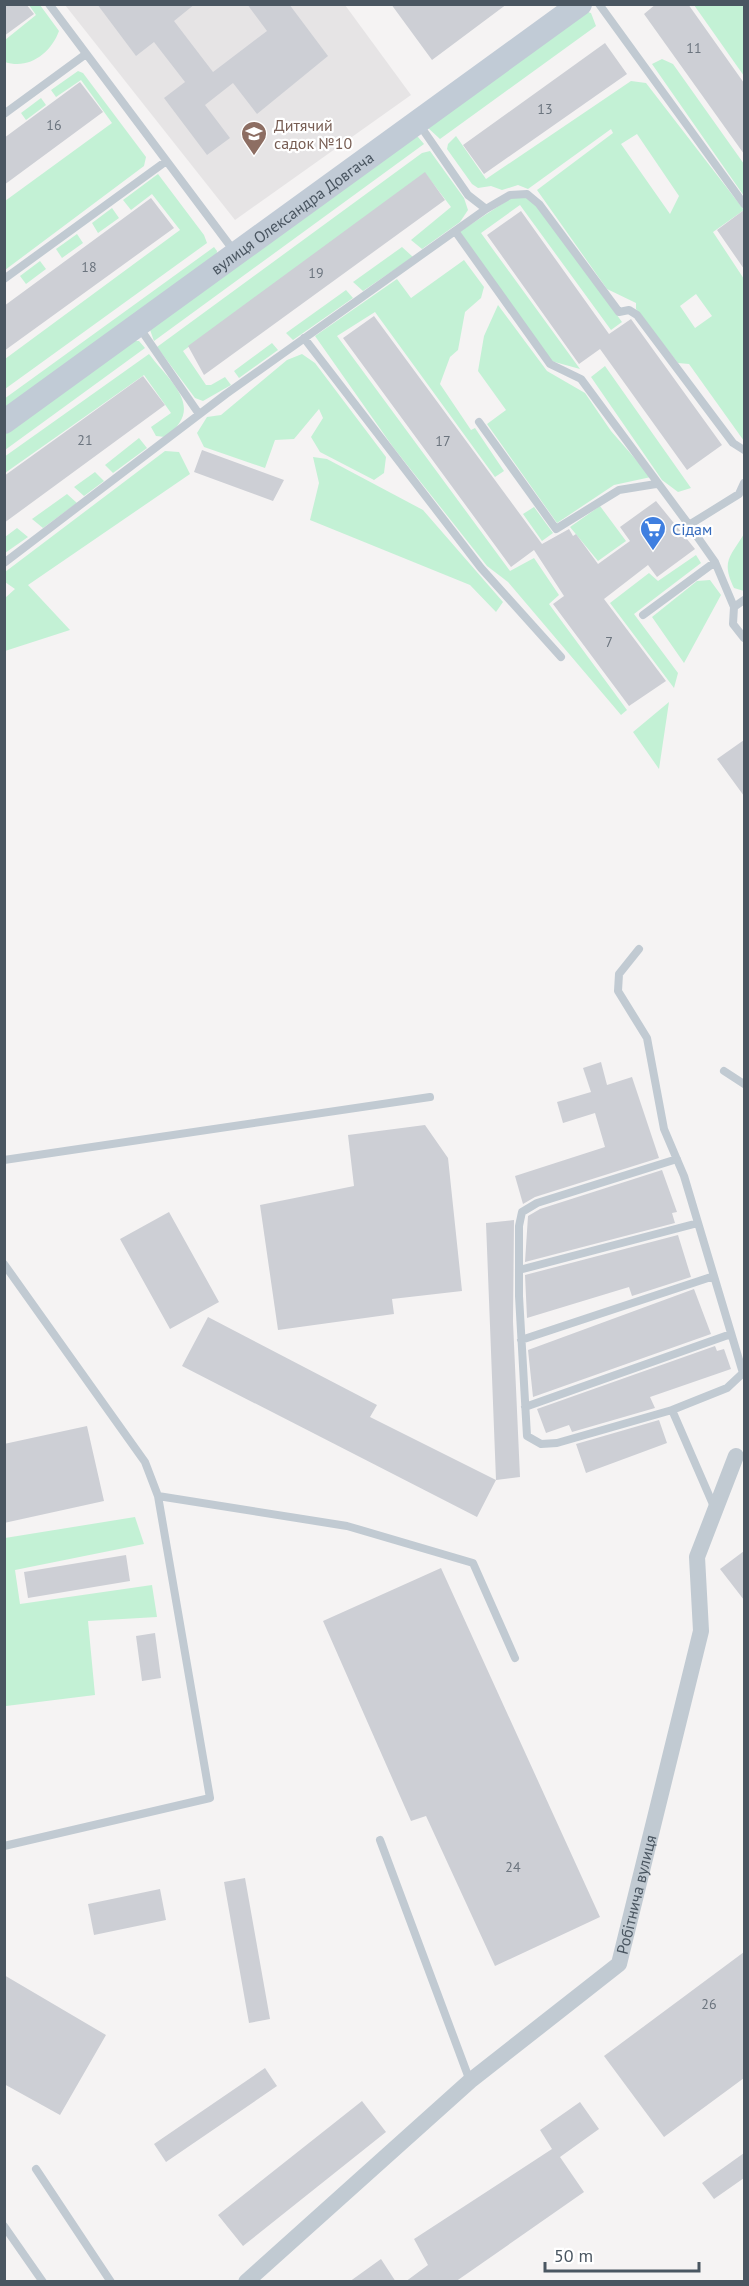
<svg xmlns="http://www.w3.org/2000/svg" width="749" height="2286" font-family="'PT Sans',sans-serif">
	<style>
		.education { fill: #e6e4e5 }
		.green { fill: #c3f1d5; fill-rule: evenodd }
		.building { fill: #cdcfd5 }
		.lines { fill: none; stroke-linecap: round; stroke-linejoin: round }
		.lane { stroke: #c1cad2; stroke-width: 8 }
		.street { stroke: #c1cad2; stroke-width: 16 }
		.secondary { stroke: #c1cbd6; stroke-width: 24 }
		.labels { text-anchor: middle; stroke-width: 4.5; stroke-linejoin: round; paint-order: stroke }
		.number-label { font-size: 14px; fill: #6b747e }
		.education-label { font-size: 16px; fill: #785e54; stroke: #fff; text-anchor: start }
		.street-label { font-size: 16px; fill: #4a5661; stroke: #fff }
		.shop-label { font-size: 16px; fill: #366cbe; stroke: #fff; text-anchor: start }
	</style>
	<rect width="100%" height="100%" fill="#f5f3f3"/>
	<path class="education" d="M 65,5 L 345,5 L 411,95 L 235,220 Z"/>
	<path class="green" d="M 29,5 L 40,5 L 59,31 C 51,53 29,70 5,62 L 5,40 L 36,15 Z
		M 694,5 L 744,5 L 744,76 Z
		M 581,10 L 591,13 L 596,26 L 440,139 L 427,127 Z
		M 662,59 L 673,64 L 744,164 L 744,196 L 652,64 Z
		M 78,71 L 83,73 L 146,157 L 144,166 L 5,270 L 5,201 L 112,123 L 81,80 L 56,97 L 51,90 Z
		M 631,81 L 646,83 L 744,210 L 713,232 L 744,279 L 744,441 L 689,364 L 678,363 L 636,309 L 636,303 L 607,289 L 537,190 L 613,133 L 611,129 L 528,189 L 518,185 L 502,190 L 491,186 L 478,188 L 472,184 L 447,149 L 448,144 L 456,136 L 486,179 ZM 637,134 L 679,196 L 670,214 L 621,144 ZM 696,294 L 712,316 L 695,328 L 680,306 Z
		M 41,98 L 46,105 L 26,120 L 21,113 Z
		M 409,136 L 418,137 L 424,144 L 154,341 L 149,327 Z
		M 430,151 L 464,198 L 468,210 L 460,222 L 422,249 L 411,240 L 451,207 L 425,173 L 183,351 L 206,385 L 211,385 L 225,377 L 231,385 L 203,401 L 195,398 L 157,347 L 422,153 Z
		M 158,174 L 204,235 L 207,243 L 5,389 L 5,359 L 180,230 L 152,194 L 131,210 L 123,200 Z
		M 527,197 L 538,206 L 622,322 L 611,330 L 520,205 L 481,233 L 580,369 L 551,361 L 459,232 L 511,198 Z
		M 112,208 L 119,218 L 98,233 L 92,223 Z
		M 77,234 L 83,243 L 62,258 L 56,249 Z
		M 214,247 L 217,251 L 216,259 L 5,412 L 4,399 Z
		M 402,247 L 413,257 L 363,291 L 353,282 Z
		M 464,260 L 484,287 L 481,298 L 465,312 L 458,350 L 450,357 L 440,384 L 471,430 L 475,428 L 504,471 L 495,477 L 375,312 L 337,336 L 510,571 L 534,558 L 559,595 L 549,604 L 627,710 L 621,715 L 508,582 L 487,566 L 393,447 L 315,336 L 397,279 L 411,298 Z
		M 40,261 L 46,269 L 26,284 L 20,276 Z
		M 346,290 L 353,298 L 293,340 L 286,333 Z
		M 498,305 L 547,371 L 585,393 L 611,431 L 651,477 L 614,485 L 557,523 L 487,424 L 506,410 L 478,371 L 484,336 Z
		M 132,341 L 139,341 L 145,348 L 5,450 L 4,434 Z
		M 272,343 L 278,350 L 239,378 L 234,371 Z
		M 149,354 C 171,383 206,408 165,437 L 156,436 L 151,427 L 171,413 L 144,375 L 5,473 L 4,457 Z
		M 302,354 L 315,363 L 386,457 L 384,473 L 374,480 L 320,452 L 311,437 L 323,418 L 319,409 L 294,439 L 275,440 L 265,468 L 204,447 L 197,433 L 207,417 L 221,415 L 287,360 Z
		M 605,366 L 691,488 L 678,492 L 662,480 L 591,377 Z
		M 139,438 L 147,448 L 113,473 L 105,465 Z
		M 165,451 L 179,452 L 190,474 L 28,585 L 70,630 L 5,651 L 5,598 L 15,589 L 5,582 L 5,572 Z
		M 313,457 L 327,459 L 423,510 L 503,602 L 496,612 L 470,585 L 310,520 L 319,483 Z
		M 95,472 L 104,481 L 84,496 L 74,487 Z
		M 67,494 L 77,503 L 43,528 L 32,519 Z
		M 600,506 L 626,541 L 598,561 L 570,527 Z
		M 534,507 L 553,533 L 542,541 L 523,514 Z
		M 17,528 L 28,537 L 5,553 L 5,537 Z
		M 744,534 L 744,591 L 734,588 C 721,561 730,557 744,534 Z
		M 696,555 L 701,563 L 634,614 L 678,673 L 674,688 L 610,603 L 649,573 L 658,581 Z
		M 710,580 L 721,595 L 684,663 L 652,617 L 697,581 Z
		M 669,702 L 659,769 L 633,732 Z
		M 135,1517 L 144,1544 L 15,1570 L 20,1604 L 152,1585 L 157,1617 L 88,1621 L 95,1695 L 6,1706 L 5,1538 Z"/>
	<path class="building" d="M 4,4 L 26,4 L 34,14 L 4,36 Z
		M 97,4 L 195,4 L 174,21 L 213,72 L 267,31 L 247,4 L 289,4 L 328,56 L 257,114 L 233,83 L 205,105 L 230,138 L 207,155 L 164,98 L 185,82 L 154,42 L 136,56 Z
		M 391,4 L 507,4 L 432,60 Z
		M 656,4 L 688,4 L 744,83 L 744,154 L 644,14 Z
		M 605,43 L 627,74 L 484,174 L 463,145 Z
		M 80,82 L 103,112 L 4,185 L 4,138 Z
		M 425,172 L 445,200 L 204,375 L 188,346 Z
		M 151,198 L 174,228 L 4,351 L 4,306 Z
		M 744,210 L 744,269 L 717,230 Z
		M 521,211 L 609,334 L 631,319 L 722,445 L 687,470 L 600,349 L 579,364 L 487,235 Z
		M 374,316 L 542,544 L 569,529 L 573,536 L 576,534 L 598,564 L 630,541 L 620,527 L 656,501 L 695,549 L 657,577 L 648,565 L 604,599 L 666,681 L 629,706 L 553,604 L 564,596 L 534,550 L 511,567 L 343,338 Z
		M 143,376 L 165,405 L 4,523 L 4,476 Z
		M 202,450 L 284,480 L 273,501 L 194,472 Z
		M 744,740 L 744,796 L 717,759 Z
		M 601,1062 L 607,1085 L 632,1077 L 659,1158 L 535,1197 L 523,1204 L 515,1176 L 605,1147 L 595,1113 L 563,1123 L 557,1102 L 591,1092 L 583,1068 Z
		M 425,1125 L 448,1158 L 462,1291 L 392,1299 L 394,1314 L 278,1330 L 260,1205 L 354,1186 L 348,1135 Z
		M 662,1170 L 677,1212 L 672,1213 L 675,1223 L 525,1262 L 528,1216 L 540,1209 Z
		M 169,1212 L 219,1302 L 170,1329 L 120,1239 Z
		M 514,1220 L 513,1322 L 520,1477 L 496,1480 L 486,1223 Z
		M 678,1235 L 691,1277 L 632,1296 L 629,1287 L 527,1318 L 525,1275 Z
		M 694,1289 L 711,1334 L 533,1397 L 528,1350 Z
		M 208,1317 L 377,1405 L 370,1417 L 496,1480 L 477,1517 L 182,1366 Z
		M 715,1346 L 717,1351 L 724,1349 L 731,1369 L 650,1397 L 655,1408 L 572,1432 L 569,1425 L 546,1433 L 537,1409 Z
		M 659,1420 L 667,1443 L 586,1473 L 576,1444 Z
		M 87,1426 L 104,1501 L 4,1523 L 4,1444 Z
		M 744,1551 L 744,1600 L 720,1569 Z
		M 126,1555 L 130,1581 L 28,1598 L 24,1572 Z
		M 441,1568 L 600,1917 L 495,1966 L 426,1816 L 411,1821 L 323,1621 Z
		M 155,1633 L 161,1678 L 142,1681 L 136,1636 Z
		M 245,1878 L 270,2019 L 249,2023 L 224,1882 Z
		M 160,1889 L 166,1920 L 94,1935 L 88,1904 Z
		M 744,1952 L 744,2078 L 664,2137 L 604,2056 Z
		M 4,1975 L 106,2035 L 60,2115 L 4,2084 Z
		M 265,2068 L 277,2086 L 166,2162 L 154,2144 Z
		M 362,2101 L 386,2132 L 243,2246 L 218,2215 Z
		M 580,2102 L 599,2129 L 560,2157 L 584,2192 L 455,2282 L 405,2282 L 428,2265 L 414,2239 L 552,2149 L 540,2130 Z
		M 744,2153 L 744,2178 L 714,2199 L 702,2183 Z
		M 381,2259 L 396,2282 L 349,2282 Z"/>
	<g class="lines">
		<path class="lane" d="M 49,4 L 234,251
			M 599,4 L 744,204
			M 4,114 L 86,54
			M 419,124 L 468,195 L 486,209 L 455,231 L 550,364 L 581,379 L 689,525 L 715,562 L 734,607 L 733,624 L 744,638
			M 486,209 L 510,195 L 527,194 L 539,204 L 619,312 L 629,310 L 637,315 L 733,443 L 744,450
			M 4,279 L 165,162
			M 139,327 L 199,414
			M 304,338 L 481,568 L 561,657
			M 479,422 L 556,529 L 619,490 L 656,484
			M 689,525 L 739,494 L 744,483
			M 4,563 L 226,394 L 455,231
			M 734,607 L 744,600
			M 643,615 L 715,562
			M 639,949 L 619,974 L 618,991 L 647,1038 L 664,1129 L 684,1176 L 743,1373 L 727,1388 L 672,1410 L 715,1509
			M 724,1071 L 744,1084
			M 4,1160 L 430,1097
			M 4,1264 L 145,1462 L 158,1496 L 347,1526 L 473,1563 L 515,1658
			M 519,1270 L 698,1223
			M 521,1340 L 714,1276
			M 525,1407 L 731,1334
			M 672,1410 L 557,1443 L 541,1444 L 527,1436 L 519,1296 L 519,1226 L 522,1212 L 537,1203 L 677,1159
			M 380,1840 L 470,2081
			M 4,1846 L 210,1798 L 158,1496
			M 36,2169 L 111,2282
			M 4,2226 L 43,2282"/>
		<path class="street" id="s1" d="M 246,2282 L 470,2081 L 619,1964 L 701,1631 L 697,1557 L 736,1456"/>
		<path class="secondary" id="s2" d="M 4,422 L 580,4"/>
	</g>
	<defs>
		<symbol id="school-pin" viewBox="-11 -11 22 30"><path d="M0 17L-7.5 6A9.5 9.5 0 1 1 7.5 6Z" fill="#8d6e63" stroke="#fff"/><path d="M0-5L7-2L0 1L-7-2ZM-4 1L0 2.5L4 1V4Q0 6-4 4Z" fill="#fff"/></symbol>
		<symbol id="supermarket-pin" viewBox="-11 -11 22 30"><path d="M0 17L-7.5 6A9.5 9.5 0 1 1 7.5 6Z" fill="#3f7fe0" stroke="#fff"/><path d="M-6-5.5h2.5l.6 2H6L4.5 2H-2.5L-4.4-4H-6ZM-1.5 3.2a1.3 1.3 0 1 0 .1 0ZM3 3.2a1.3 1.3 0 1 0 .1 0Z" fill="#fff"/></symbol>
	</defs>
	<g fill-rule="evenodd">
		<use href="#school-pin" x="239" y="119" width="30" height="40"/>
		<use href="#supermarket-pin" x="638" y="514" width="30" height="40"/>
	</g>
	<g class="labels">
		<g class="number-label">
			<text x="694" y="53">11</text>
			<text x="545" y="114">13</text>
			<text x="54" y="130">16</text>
			<text x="89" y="272">18</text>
			<text x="316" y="278">19</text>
			<text x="85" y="445">21</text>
			<text x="443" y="446">17</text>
			<text x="609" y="647">7</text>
			<text x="513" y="1872">24</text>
			<text x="709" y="2009">26</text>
		</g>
		<g class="education-label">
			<text x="274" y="131">Дитячий<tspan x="274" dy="18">садок №10</tspan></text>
		</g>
		<g class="street-label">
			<text dy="6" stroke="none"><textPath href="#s2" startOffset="356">вулиця Олександра Довгача</textPath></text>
			<text dy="6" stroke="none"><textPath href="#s1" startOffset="562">Робітнича вулиця</textPath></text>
		</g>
		<g class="shop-label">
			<text x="672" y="535">Сідам</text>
		</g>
	</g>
	<rect width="749" height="2286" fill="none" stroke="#4a5661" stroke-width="12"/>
	<path d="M545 2262v9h154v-9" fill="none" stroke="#4a5661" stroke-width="3"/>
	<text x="554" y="2262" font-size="18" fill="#4a5661" stroke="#ffffff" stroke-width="4.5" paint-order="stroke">50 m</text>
</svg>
